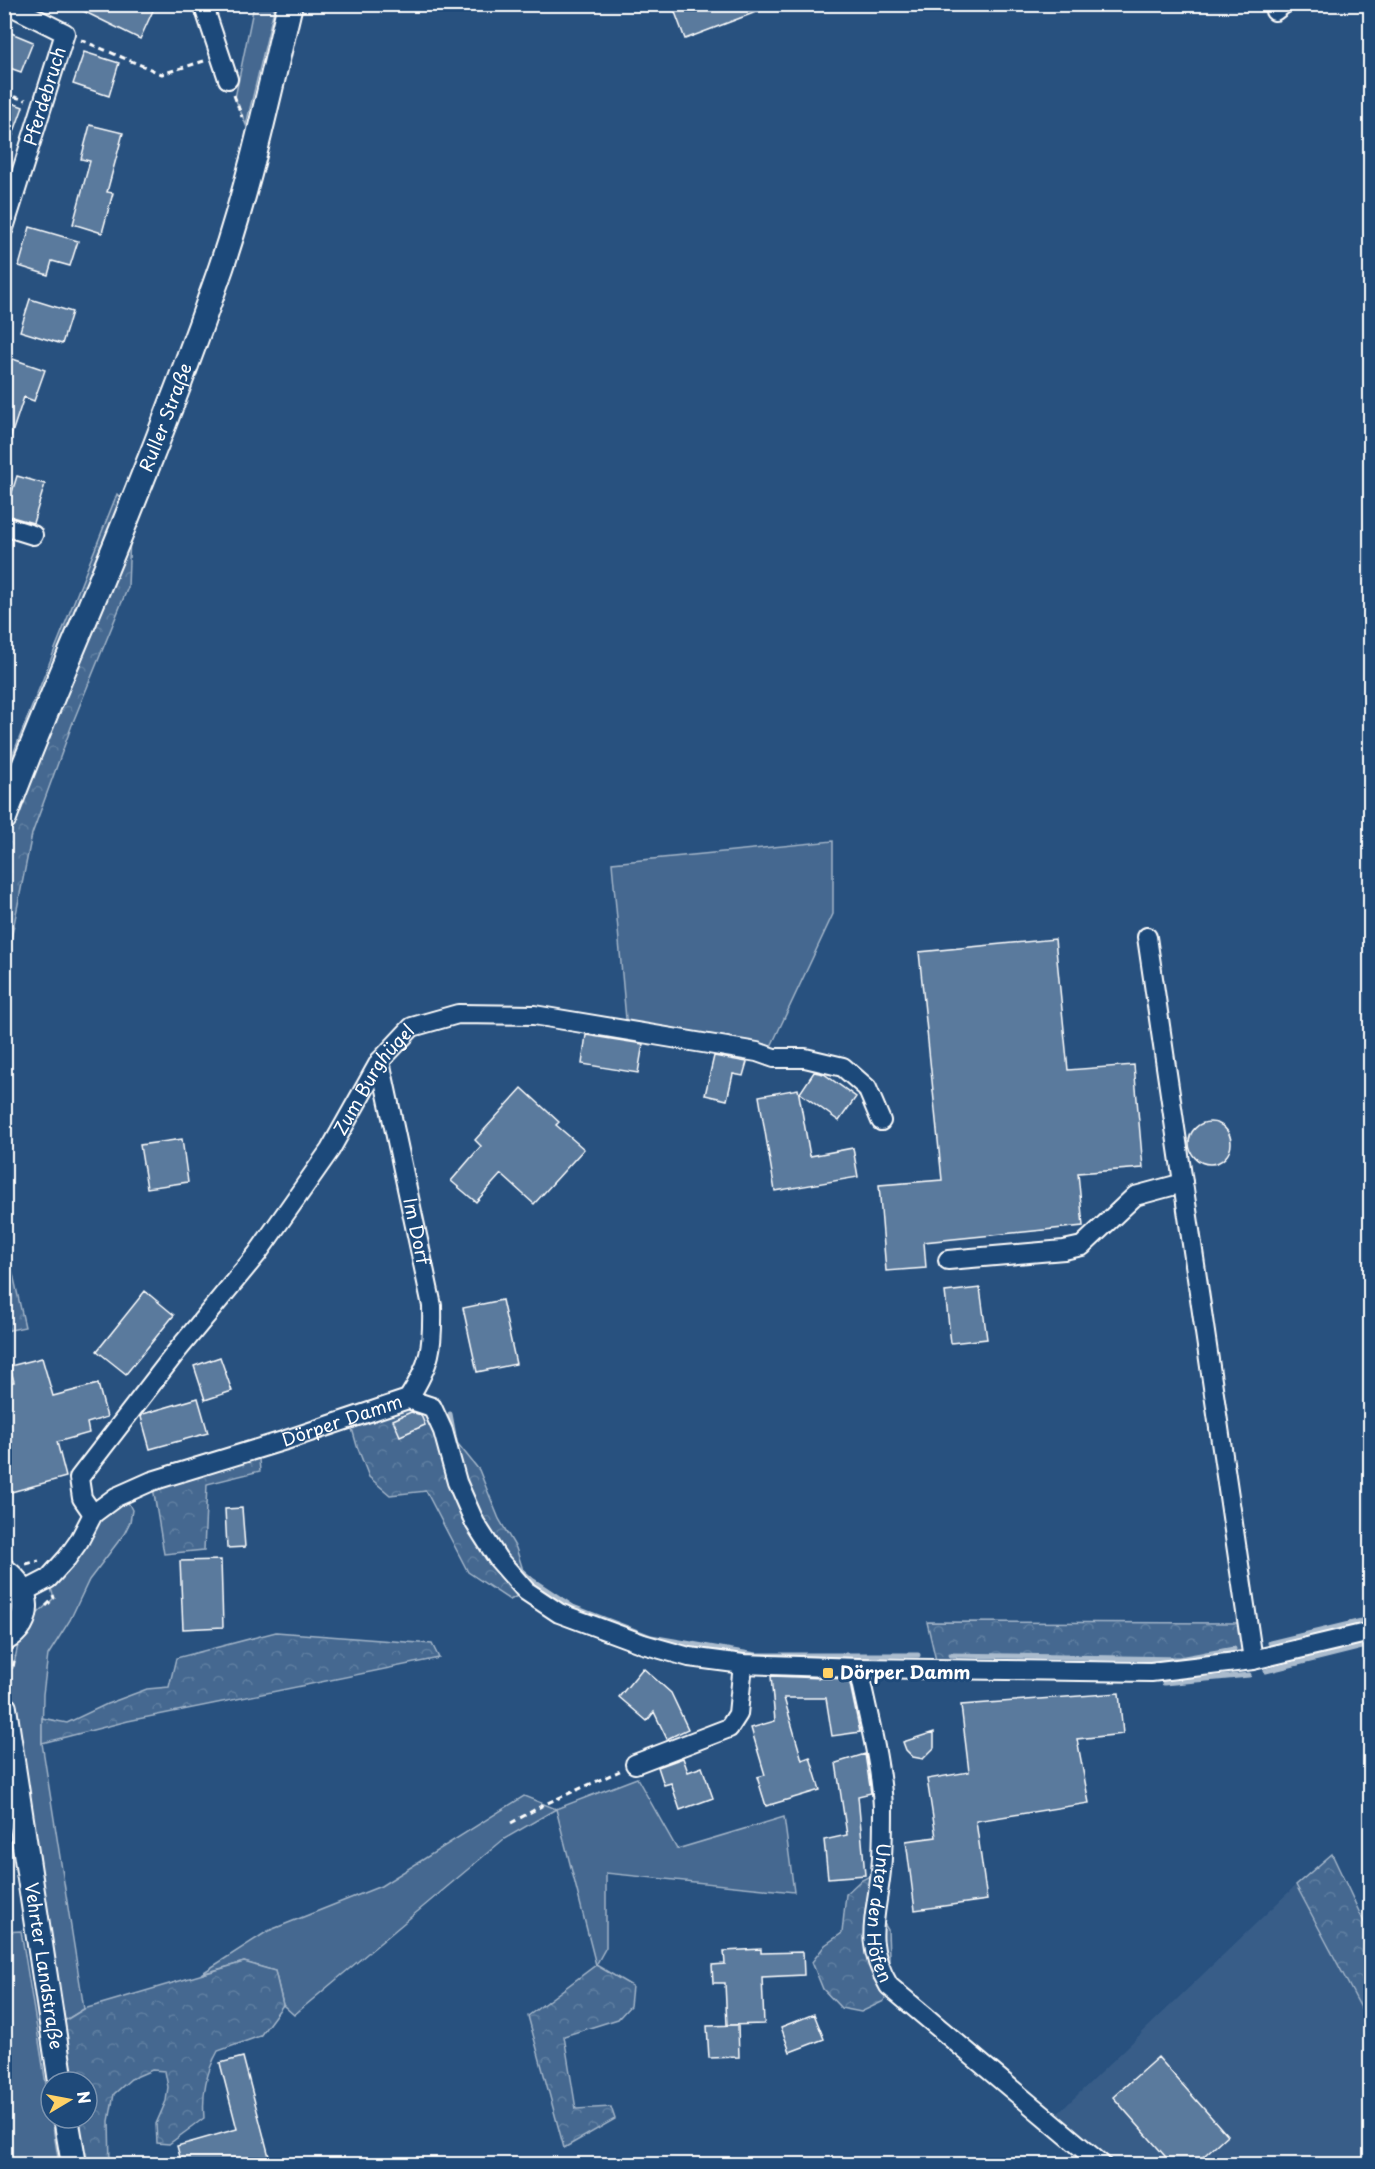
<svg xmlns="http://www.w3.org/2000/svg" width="1375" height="2169" font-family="'Playpen Sans',sans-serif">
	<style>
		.built { fill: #375d88 }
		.grass { fill: #446890; stroke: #a2b4c8; stroke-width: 1.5 }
		.forest { fill: url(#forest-crowns); stroke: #a2b4c8; stroke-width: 1.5 }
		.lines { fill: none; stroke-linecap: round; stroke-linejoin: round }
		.stream { stroke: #aabbcd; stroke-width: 5 }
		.building { fill: #5a7a9d; stroke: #fff; stroke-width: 1.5 }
		.minor-casing { stroke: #fff; stroke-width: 22 }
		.major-casing { stroke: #fff; stroke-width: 28 }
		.path { stroke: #fff; stroke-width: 3; stroke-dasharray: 6 4.5; stroke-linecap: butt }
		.minor { stroke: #1f4a7a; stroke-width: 18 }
		.major { stroke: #1f4a7a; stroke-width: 24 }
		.poi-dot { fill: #ffd166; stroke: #1f4a7a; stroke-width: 2 }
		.labels { text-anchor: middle; stroke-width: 6; stroke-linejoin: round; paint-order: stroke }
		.street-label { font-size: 18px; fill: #fff; stroke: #1f4a7a }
		.poi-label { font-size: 18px; font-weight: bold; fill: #fff; stroke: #1f4a7a; text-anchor: start }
	</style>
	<defs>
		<pattern id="forest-crowns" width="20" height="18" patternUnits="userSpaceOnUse" patternTransform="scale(1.5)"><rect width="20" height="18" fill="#446890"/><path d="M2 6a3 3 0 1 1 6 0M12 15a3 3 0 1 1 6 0" fill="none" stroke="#607fa1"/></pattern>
	</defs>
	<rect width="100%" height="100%" fill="#28517f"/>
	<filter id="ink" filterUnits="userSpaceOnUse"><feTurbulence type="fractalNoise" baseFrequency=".0167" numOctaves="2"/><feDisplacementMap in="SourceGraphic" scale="12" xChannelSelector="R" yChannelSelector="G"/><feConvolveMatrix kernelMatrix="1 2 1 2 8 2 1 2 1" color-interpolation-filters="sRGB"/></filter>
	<g filter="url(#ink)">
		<path class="built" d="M 1296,1885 L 1370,2025 L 1370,2164 L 1101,2164 L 1049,2122 Z"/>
		<path class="grass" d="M 254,5 L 275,5 L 246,125 L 235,98 Z
			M 833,841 L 833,914 L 767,1055 L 627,1030 L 612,863 Z
			M 116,1497 L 128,1502 L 132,1510 L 130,1522 L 124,1534 L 89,1580 L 70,1620 L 48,1655 L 43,1694 L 42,1743 L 84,2009 L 53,2028 L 5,1708 L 4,1669 L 13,1668 L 18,1645 L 29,1632 L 37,1614 L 54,1598 L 48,1579 Z
			M 4,1585 C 14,1600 16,1611 4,1624 Z
			M 637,1778 L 677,1849 L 784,1817 L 794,1892 L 606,1873 L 606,1947 L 596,1965 L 556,1809 L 504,1839 L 294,2015 L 283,2005 L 275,1971 L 244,1962 L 201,1974 L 268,1931 L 381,1886 L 524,1796 L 556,1809 Z
			M 21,1931 L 59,2164 L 5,2164 L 5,1932 Z"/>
		<path class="forest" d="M 117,494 L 131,508 L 128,587 L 73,722 L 32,834 L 5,969 L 5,774 Z
			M 8,1252 L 25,1327 L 5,1331 L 4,1253 Z
			M 408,1399 L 454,1439 L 479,1470 L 499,1519 L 516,1548 L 522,1567 L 526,1591 L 510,1600 L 468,1572 L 426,1491 L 390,1495 L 369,1477 L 357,1446 L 349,1418 Z
			M 258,1448 L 260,1471 L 207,1484 L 204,1550 L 164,1554 L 152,1481 Z
			M 927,1622 L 1247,1623 L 1253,1660 L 938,1669 Z
			M 276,1632 L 432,1644 L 439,1658 L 128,1721 L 42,1743 L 42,1718 L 67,1723 L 107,1704 L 147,1689 L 169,1687 L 176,1658 Z
			M 1332,1854 L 1370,1935 L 1370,2025 L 1296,1885 Z
			M 881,1870 L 875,1909 L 888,1930 L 889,1956 L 889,1986 L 884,2001 L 861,2012 L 841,2008 L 823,1989 L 812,1962 L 825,1945 L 842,1933 L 846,1894 L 860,1881 Z
			M 244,1962 L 275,1971 L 283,2005 L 260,2036 L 218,2051 C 206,2073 202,2093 204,2118 L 169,2144 L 157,2143 L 156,2124 L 166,2101 L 168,2087 L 165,2071 L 152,2070 L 131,2079 L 114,2094 L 109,2121 L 110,2164 L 74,2164 L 66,2118 L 87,2118 L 87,2082 L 61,2082 L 53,2028 L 84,2009 Z
			M 596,1965 L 632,1986 L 630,2006 L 618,2019 L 564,2036 L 576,2109 L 611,2107 L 615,2119 L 564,2148 L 528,2016 Z"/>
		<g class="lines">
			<path class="stream" d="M 450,1414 L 456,1446
				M 513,1563 L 532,1580 L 573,1607 L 651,1637 L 756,1655 L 918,1655
				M 1270,1643 L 1370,1619
				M 950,1655 L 1179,1659 L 1234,1649
				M 1266,1671 L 1370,1645
				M 1164,1683 L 1249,1675"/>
		</g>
		<path class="building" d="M 69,4 L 156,4 L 140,39 Z
			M 672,4 L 772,4 L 772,6 L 685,39 Z
			M 4,30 L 33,42 L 21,72 L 4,66 Z
			M 84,52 L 119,63 L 109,96 L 73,84 Z
			M 4,100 L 23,107 L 6,154 L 4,153 Z
			M 90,125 L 123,133 L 107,192 L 113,193 L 102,233 L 73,224 L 90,161 L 81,159 Z
			M 30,227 L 78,241 L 70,266 L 52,261 L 48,275 L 19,266 Z
			M 30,299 L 72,312 L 62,344 L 20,331 Z
			M 4,356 L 45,370 L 34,401 L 24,397 L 7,448 L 4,448 Z
			M 17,476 L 45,484 L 33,523 L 5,515 Z
			M 1055,939 L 1068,1070 L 1134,1065 L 1143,1168 L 1078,1173 L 1083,1226 L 924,1242 L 926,1268 L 886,1271 L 879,1185 L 942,1180 L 919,952 Z
			M 586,1035 L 643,1044 L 638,1073 L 582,1064 Z
			M 714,1056 L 747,1062 L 743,1076 L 733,1074 L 727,1100 L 705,1095 Z
			M 814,1072 L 824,1074 L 856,1097 L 839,1121 L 800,1093 Z
			M 522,1088 L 559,1122 L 556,1125 L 584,1149 L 534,1204 L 501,1174 L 476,1202 L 451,1181 L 481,1146 L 475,1140 Z
			M 798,1089 L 810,1156 L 853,1148 L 858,1177 L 775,1191 L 759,1096 Z
			M1189 1143a21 21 0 1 1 42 0a21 21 0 1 1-42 0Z
			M 182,1139 L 188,1182 L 147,1188 L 140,1145 Z
			M 980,1288 L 987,1339 L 951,1343 L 945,1292 Z
			M 145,1291 L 174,1315 L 126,1374 L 97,1351 Z
			M 502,1300 L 516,1364 L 477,1372 L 463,1308 Z
			M 220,1357 L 232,1391 L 205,1400 L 194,1366 Z
			M 42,1358 L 53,1396 L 98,1384 L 107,1417 L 87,1423 L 89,1433 L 57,1442 L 66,1477 L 4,1494 L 4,1384 L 14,1382 L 10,1366 Z
			M 198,1398 L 208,1433 L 150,1449 L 141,1417 L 143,1414 Z
			M 411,1412 L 421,1415 L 425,1425 L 400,1436 L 393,1420 Z
			M 242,1508 L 245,1547 L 227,1548 L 225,1509 Z
			M 221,1560 L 223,1627 L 183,1629 L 180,1561 Z
			M 643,1668 L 671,1693 L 688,1729 L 667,1739 L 654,1712 L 647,1721 L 619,1697 Z
			M 771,1676 L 849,1679 L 860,1732 L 832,1736 L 826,1698 L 784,1698 L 802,1760 L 810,1757 L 820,1790 L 766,1806 L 757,1777 L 765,1775 L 751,1728 L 775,1721 Z
			M 1119,1693 L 1123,1734 L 1077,1739 L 1089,1803 L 976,1821 L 987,1900 L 915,1910 L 906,1841 L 936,1837 L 927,1779 L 969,1772 L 961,1705 Z
			M 934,1732 L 934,1748 L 923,1759 L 913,1757 L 906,1750 L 903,1742 Z
			M 865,1754 L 871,1793 L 858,1796 L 865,1875 L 828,1878 L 824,1840 L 847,1835 L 836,1763 Z
			M 683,1758 L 688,1772 L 702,1767 L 713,1798 L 680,1810 L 671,1783 L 664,1785 L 658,1767 Z
			M 761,1949 L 761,1953 L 803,1952 L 804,1975 L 762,1977 L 764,2024 L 727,2025 L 725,1983 L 713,1983 L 712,1965 L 725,1964 L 724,1951 Z
			M 814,2014 L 824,2039 L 790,2052 L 781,2027 Z
			M 738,2025 L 739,2057 L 709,2058 L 707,2026 Z
			M 243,2057 L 271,2164 L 182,2164 L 177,2146 L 237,2129 L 220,2063 Z
			M 1158,2057 L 1227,2135 L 1195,2164 L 1172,2164 L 1113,2097 Z"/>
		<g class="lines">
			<defs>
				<g id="minor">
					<path d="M 203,4 L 228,79"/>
					<path d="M 1275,11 L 1284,4"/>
					<path id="s1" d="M 4,228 L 65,33 L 7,4"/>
					<path d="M 4,526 L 33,535"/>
					<path d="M 1147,937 L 1253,1660"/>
					<path id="s2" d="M 380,1061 L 432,1306 C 433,1348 431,1363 408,1399"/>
					<path d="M 948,1260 L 1064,1250 L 1082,1246 L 1135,1196 L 1183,1183"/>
					<path id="s3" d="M 93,1514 L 82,1498 L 79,1478 L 177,1351 L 257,1254 L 330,1150 L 380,1061 L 412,1027 L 458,1014 L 534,1015 L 757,1052 L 774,1058 L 805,1058 L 843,1067 L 867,1088 L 881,1121"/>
					<path id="s4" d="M 23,1592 L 48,1579 L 67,1558 L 79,1541 L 93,1514 L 116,1497 L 152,1481 L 286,1440 L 408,1399 L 432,1407 L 443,1431 L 457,1482 L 475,1523 L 498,1559 L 526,1591 L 559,1613 L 643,1644 L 689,1657 L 743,1664 L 858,1668 L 1151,1672 L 1253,1660 L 1370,1632"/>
					<path id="s5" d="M 858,1668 C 867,1712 881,1763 883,1807 C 883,1828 883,1851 881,1871 C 876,1919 863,1941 889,1986 L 1101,2164"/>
					<path d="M 635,1764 L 729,1728 L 738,1714 L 743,1664"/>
				</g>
				<g id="major">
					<path id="s6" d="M 4,818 C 43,713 90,611 131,507 C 163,428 193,349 221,268 C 250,182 269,93 290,4"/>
					<path d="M 4,1571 C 30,1589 34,1622 4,1639"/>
					<path id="s7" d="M 4,1708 L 61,2082"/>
					<path d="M 66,2118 L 74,2164"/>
				</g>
			</defs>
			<use href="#minor" class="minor-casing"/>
			<use href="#major" class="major-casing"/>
			<path class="path" d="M 81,40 L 162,74 L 204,61
				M 4,94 L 26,100
				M 234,95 L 242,117
				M 26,1564 L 39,1561
				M 46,1606 L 54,1598 L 53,1595
				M 4,1669 L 13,1668 L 15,1656
				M 511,1823 L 545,1804 L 620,1771"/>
			<use href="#minor" class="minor"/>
			<use href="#major" class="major"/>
		</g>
	</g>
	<rect class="poi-dot" x="822" y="1667" width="12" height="12" rx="3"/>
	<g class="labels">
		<g class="street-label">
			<text dy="6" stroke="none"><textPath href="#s1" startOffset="138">Pferdebruch</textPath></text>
			<text dy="6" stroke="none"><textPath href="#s6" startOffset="432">Ruller Straße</textPath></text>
			<text dy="6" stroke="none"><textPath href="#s3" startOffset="536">Zum Burghügel</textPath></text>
			<text dy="6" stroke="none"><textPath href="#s2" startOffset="174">Im Dorf</textPath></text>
			<text dy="6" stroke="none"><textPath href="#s4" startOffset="375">Dörper Damm</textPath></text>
			<text dy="6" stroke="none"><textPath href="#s5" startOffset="248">Unter den Höfen</textPath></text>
			<text dy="6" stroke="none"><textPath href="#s7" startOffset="261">Vehrter Landstraße</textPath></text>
		</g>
		<g class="poi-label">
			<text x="840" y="1679">Dörper Damm</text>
		</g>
	</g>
	<rect width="1375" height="2169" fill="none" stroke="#1f4a7a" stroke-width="24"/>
	<rect x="12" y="12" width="1351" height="2145" fill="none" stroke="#fff" stroke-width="2" filter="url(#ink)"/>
	<g transform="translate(69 2100) rotate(80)"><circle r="28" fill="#1f4a7a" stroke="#7992af" stroke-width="1.5"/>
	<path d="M0-4.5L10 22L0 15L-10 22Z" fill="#ffd166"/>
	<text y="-9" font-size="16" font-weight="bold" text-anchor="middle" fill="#ffffff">N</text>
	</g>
</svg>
